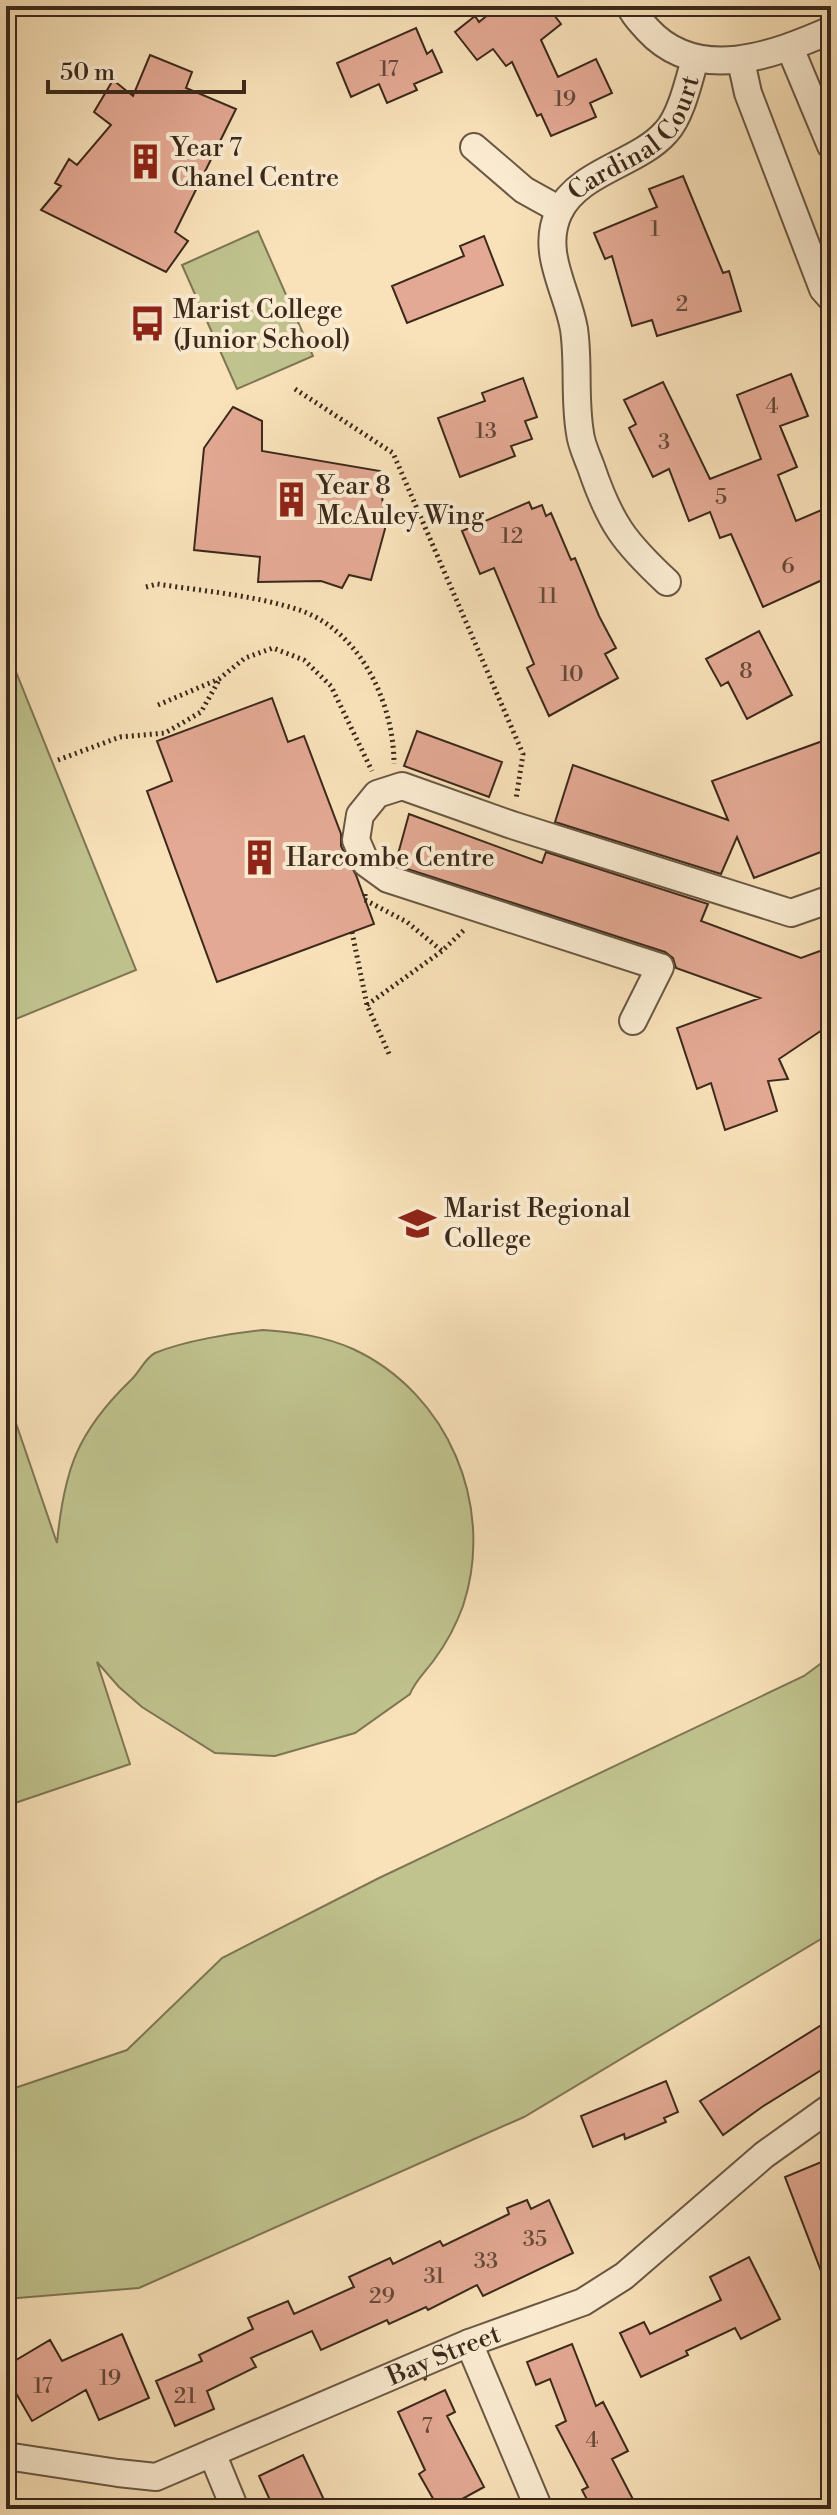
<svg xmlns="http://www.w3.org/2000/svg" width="837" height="2515" font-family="'Libre Bodoni',serif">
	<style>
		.green { fill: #c0c38e; stroke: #7e7654; stroke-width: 2 }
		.building { fill: #e4a994; stroke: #3b291b; stroke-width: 2 }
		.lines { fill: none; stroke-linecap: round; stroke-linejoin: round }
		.minor-casing { stroke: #6a5743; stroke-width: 30 }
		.path { stroke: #3b291b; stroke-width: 5; stroke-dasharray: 2 4; stroke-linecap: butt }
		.minor { stroke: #fbecd2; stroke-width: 26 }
		.labels { text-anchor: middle; stroke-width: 8; stroke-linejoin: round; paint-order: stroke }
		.number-label { font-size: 22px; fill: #654939 }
		.street-label { font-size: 26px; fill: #3b291b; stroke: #fbecd2 }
		.poi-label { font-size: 26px; fill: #3b291b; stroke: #fbecd2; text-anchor: start }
	</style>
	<rect width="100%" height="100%" fill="#f9e2ba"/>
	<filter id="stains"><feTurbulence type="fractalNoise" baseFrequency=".0025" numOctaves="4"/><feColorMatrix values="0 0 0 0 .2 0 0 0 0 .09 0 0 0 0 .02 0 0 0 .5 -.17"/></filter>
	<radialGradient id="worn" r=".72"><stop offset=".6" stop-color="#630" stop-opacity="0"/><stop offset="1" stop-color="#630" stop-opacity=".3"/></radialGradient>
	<path class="green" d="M 258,231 L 313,356 L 237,389 L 182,265 Z
		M 6,647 L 136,970 L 6,1023 Z
		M 263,1330 C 294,1332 324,1336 353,1349 C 448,1393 496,1506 463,1606 C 456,1625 446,1644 434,1660 C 426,1671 415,1681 410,1694 L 355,1733 L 275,1756 L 215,1753 L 142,1707 L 119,1687 L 97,1662 L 130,1764 L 6,1806 L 6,1394 L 57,1543 C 64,1470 77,1432 131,1380 C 139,1373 145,1358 155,1353 C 184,1341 232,1333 263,1330 Z
		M 831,1656 L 831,1933 L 524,2117 L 139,2288 L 6,2299 L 6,2091 L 127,2050 L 222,1958 L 379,1878 L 804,1676 Z"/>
	<path class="building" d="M 499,6 L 547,6 L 561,24 L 541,40 L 558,77 L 596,59 L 612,93 L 590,103 L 596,117 L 551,136 L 541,114 L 537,116 L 512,62 L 506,66 L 493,49 L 477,60 L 455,32 L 475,16 L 479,22 Z
		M 416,28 L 427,54 L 432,50 L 442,72 L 414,84 L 417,90 L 387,103 L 379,84 L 351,97 L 337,63 Z
		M 150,55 L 192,72 L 186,88 L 236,109 L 175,232 L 188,241 L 166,272 L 41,210 L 61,186 L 55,183 L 69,159 L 77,165 L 111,125 L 94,112 L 113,80 L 133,96 Z
		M 683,176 L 723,273 L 729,271 L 741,311 L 657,336 L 652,320 L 632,326 L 612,256 L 605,259 L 594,233 L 657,207 L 649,189 Z
		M 484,236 L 503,285 L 407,323 L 392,286 L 464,256 L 460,246 Z
		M 791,374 L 808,416 L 780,426 L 797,467 L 778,475 L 796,521 L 831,506 L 831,576 L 763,607 L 731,534 L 720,538 L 710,512 L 689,521 L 669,469 L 653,477 L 629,428 L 636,424 L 624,400 L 663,382 L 710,479 L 761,459 L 737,395 Z
		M 523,378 L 537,417 L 525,421 L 532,439 L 511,446 L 515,456 L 460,477 L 438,418 L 485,401 L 482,393 Z
		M 233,407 L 262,421 L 262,451 L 380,471 L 385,529 L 371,580 L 349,575 L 342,588 L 321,581 L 258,582 L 260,557 L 194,550 L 204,448 Z
		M 529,502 L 532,509 L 542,505 L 546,516 L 551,513 L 571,560 L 575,558 L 599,616 L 616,648 L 605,654 L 618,678 L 549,716 L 527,668 L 534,664 L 494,568 L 480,574 L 462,531 Z
		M 759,631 L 792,695 L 747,719 L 728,682 L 721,686 L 706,659 Z
		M 272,698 L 288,742 L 304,736 L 341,834 L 341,846 L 356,875 L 374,924 L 217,982 L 147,791 L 172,781 L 157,741 Z
		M 417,731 L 502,762 L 489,797 L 404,766 Z
		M 831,738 L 831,848 L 754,878 L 737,837 L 721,874 L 555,822 L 573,765 L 728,820 L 712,781 Z
		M 409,814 L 542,863 L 546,852 L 708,904 L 701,921 L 801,958 L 831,947 L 831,1024 L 779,1059 L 788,1079 L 768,1081 L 777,1111 L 725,1130 L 711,1083 L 697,1089 L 677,1028 L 760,998 L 676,968 L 673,958 L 665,952 L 395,865 Z
		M 831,2019 L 831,2064 L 762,2107 L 723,2135 L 700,2101 Z
		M 666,2081 L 678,2112 L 664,2118 L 666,2122 L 625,2139 L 624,2134 L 593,2147 L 581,2116 Z
		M 831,2158 L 831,2297 L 785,2177 Z
		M 527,2200 L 531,2209 L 549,2200 L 573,2253 L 483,2296 L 477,2285 L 428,2310 L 426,2307 L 389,2324 L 387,2320 L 321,2350 L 312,2331 L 251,2358 L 256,2367 L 207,2391 L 214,2409 L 175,2426 L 156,2381 L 202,2361 L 199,2355 L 253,2329 L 248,2318 L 288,2301 L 294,2314 L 354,2287 L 349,2277 L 390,2258 L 393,2264 L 440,2241 L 443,2246 L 509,2214 L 507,2208 Z
		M 749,2257 L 780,2319 L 741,2339 L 735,2328 L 686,2351 L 688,2355 L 641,2377 L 620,2333 L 644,2322 L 650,2334 L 721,2300 L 710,2277 Z
		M 122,2334 L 149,2398 L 99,2420 L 86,2390 L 32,2421 L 6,2376 L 6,2366 L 50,2340 L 62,2361 Z
		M 572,2344 L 596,2406 L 603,2402 L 628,2451 L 612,2459 L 638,2509 L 592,2509 L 582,2490 L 588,2487 L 556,2426 L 566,2421 L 550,2379 L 536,2385 L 527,2362 Z
		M 445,2390 L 455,2412 L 447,2416 L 484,2487 L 444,2509 L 439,2509 L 419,2474 L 425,2470 L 398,2412 Z
		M 303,2455 L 325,2502 L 310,2509 L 274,2509 L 259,2476 Z"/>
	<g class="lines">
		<defs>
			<g id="minor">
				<path d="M 630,6 C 634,16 641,22 648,30 C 698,84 774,55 831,30"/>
				<path d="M 790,48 L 831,146"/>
				<path d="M 741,61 L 748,93 L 823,289 L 831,298"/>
				<path d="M 474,147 L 524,190 L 560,210"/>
				<path id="s1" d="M 667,582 C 624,542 610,523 591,467 C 587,456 581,444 580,433 C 574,398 579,363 574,329 C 567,289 540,252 559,212 C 579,171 638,164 666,132 C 681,116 689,80 695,59"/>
				<path d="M 633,1021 L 660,967 L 388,879 L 366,863 L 356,840 L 360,815 L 377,794 L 402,786 L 512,825 L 791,913 L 831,899"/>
				<path d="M 469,2343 L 539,2509"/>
				<path d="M 212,2453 L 235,2509"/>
				<path id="s2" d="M 6,2456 L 118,2473 L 156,2477 L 469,2343 L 583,2302 L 624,2276 L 764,2155 L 831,2107"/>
			</g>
		</defs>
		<use href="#minor" class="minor-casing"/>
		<path class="path" d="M 295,389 L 393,453 L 523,754 L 516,799
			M 146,587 L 157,584 C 203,591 252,595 296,609 C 359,628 394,702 394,764
			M 158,705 L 219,679 L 245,658 L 273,648 L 304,660 L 331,686 L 372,771
			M 58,760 L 120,737 L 165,733 L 201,712 L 219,680
			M 365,894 L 365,900 L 407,922 L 442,951
			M 352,932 L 367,1005 L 390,1056
			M 367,1005 L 442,951 L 464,930"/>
		<use href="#minor" class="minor"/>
	</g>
	<defs>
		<symbol id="building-bare" viewBox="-9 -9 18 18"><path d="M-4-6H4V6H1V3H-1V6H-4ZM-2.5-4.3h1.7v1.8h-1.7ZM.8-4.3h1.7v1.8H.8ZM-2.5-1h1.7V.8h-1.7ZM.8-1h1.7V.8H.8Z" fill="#8f2418" stroke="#fbecd2" stroke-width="2.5" paint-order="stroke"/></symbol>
		<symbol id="bus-bare" viewBox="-9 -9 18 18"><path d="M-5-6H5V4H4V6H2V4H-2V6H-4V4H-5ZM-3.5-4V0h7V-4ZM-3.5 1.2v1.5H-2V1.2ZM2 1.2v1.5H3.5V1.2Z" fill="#8f2418" stroke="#fbecd2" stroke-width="2.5" paint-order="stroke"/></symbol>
		<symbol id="school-bare" viewBox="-9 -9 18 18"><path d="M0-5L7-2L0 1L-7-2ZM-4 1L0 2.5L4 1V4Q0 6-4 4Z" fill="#8f2418" stroke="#fbecd2" stroke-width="2.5" paint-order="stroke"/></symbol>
	</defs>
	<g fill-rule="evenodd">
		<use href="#building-bare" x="120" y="136" width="51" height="51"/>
		<use href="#bus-bare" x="122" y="298" width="51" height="51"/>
		<use href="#building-bare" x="266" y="474" width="51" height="51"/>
		<use href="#building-bare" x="234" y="832" width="51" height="51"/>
		<use href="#school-bare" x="392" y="1198" width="51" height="51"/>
	</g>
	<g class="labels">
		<g class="number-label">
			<text x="389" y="76">17</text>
			<text x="565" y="106">19</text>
			<text x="655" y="236">1</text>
			<text x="682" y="311">2</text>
			<text x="772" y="413">4</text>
			<text x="486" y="438">13</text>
			<text x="664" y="449">3</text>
			<text x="721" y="504">5</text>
			<text x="512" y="543">12</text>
			<text x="788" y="573">6</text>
			<text x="548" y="603">11</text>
			<text x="746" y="678">8</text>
			<text x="572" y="681">10</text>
			<text x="535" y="2246">35</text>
			<text x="486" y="2268">33</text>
			<text x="434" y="2283">31</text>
			<text x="382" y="2303">29</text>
			<text x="110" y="2385">19</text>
			<text x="43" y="2393">17</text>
			<text x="185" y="2403">21</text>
			<text x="427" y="2433">7</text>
			<text x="592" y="2447">4</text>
		</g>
		<g class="street-label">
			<text dy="9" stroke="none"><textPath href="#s1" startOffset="510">Cardinal Court</textPath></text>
			<text dy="9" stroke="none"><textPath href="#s2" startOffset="464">Bay Street</textPath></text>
		</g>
		<g class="poi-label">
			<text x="171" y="156">Year 7<tspan x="171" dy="30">Chanel Centre</tspan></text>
			<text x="173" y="318">Marist College<tspan x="173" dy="30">(Junior School)</tspan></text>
			<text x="317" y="494">Year 8<tspan x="317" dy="30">McAuley Wing</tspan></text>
			<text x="286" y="866">Harcombe Centre</text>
			<text x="444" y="1217">Marist Regional<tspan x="444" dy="30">College</tspan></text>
		</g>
	</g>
	<rect width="837" height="2515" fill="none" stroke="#f9e2ba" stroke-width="32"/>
	<rect x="8" y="8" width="821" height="2499" fill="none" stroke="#3b291b" stroke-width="4"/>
	<rect x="16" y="16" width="805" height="2483" fill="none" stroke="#3b291b" stroke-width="2"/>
	<path d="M48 80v12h196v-12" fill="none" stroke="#3b291b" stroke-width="4"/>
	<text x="60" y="80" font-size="24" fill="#3b291b" stroke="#fbecd2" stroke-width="6" paint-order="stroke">50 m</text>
	<rect width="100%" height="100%" filter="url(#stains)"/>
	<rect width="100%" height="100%" fill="url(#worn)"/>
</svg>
